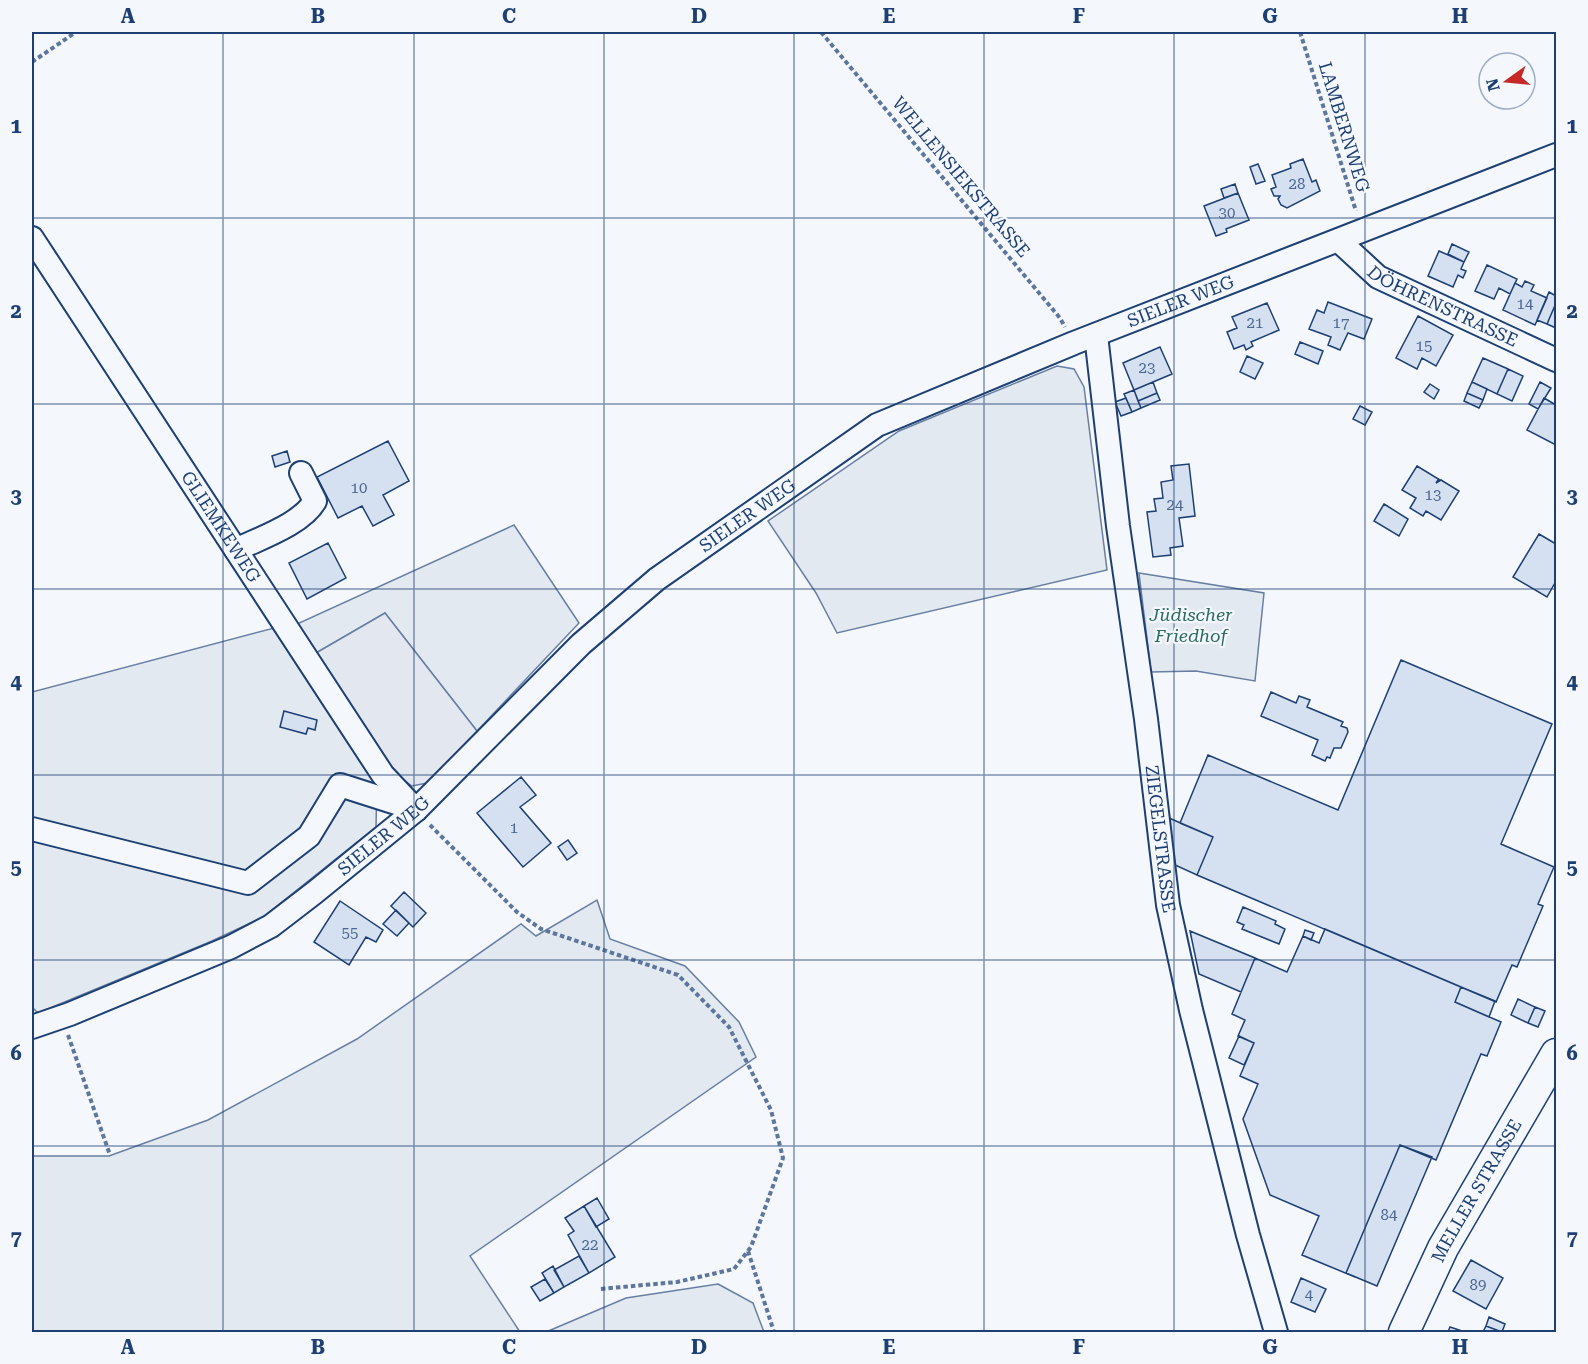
<svg xmlns="http://www.w3.org/2000/svg" width="1588" height="1364" font-family="'Roboto Serif',serif">
	<style>
		.green { fill: #e3e9f0; stroke: #687fa3; stroke-width: 1.5 }
		.parking { fill: #e3e8f0; stroke: #687fa3; stroke-width: 1.5 }
		.building { fill: #d5e0f0; stroke: #1d3f73; stroke-width: 1.5 }
		.lines { fill: none; stroke-linecap: round; stroke-linejoin: round }
		.minor-casing { stroke: #1d3f73; stroke-width: 26 }
		.major-casing { stroke: #1d3f73; stroke-width: 33 }
		.path { stroke: #5e769c; stroke-width: 4; stroke-dasharray: 4.5 3; stroke-linecap: butt }
		.minor { stroke: #f4f7fb; stroke-width: 22 }
		.major { stroke: #f4f7fb; stroke-width: 30 }
		.grid { fill: none; stroke: #1d3f73; stroke-width: 1.5; stroke-opacity: 0.55 }
		.labels { text-anchor: middle; stroke-width: 4.5; stroke-linejoin: round; paint-order: stroke }
		.number-label { font-size: 15px; fill: #4b6792 }
		.street-label { font-size: 18px; fill: #1d3f73; stroke: #f4f7fb }
		.park-label { font-size: 18px; font-style: italic; fill: #2c6c60; stroke: #f4f7fb }
		.neatline { fill: none; stroke: #1d3f73; stroke-width: 2 }
		.grid-label { font-size: 20px; text-anchor: middle; font-weight: bold; fill: #1d3f73 }
	</style>
	<rect width="100%" height="100%" fill="#f4f7fb"/>
	<path class="green" d="M 1057,366 L 1074,369 L 1084,387 L 1107,570 L 837,633 L 816,593 L 768,521 L 899,431 Z
		M 514,525 L 579,623 L 477,731 L 385,613 L 316,653 L 297,624 Z
		M 1139,573 L 1264,593 L 1255,681 L 1196,671 L 1151,672 Z
		M 274,628 L 377,779 L 376,827 L 263,917 L 212,941 L 38,1013 L 32,1007 L 32,692 Z
		M 597,900 L 610,939 L 685,966 L 739,1022 L 756,1057 L 470,1256 L 520,1332 L 32,1332 L 32,1156 L 109,1156 L 208,1120 L 357,1039 L 521,924 L 536,936 Z
		M 718,1284 L 753,1303 L 764,1332 L 546,1332 L 626,1298 Z"/>
	<path class="parking" d="M 385,613 L 477,731 L 427,783 L 412,786 L 394,773 L 316,653 Z"/>
	<path class="building" d="M 1303,159 L 1312,182 L 1316,180 L 1320,191 L 1287,208 L 1281,205 L 1278,199 L 1280,196 L 1274,196 L 1271,189 L 1276,187 L 1272,175 L 1291,168 L 1290,164 Z
		M 1258,164 L 1265,181 L 1256,184 L 1250,167 Z
		M 1235,184 L 1238,193 L 1224,198 L 1221,189 Z
		M 1238,193 L 1249,220 L 1226,229 L 1227,232 L 1216,236 L 1204,206 Z
		M 1452,244 L 1469,252 L 1464,262 L 1448,254 Z
		M 1439,251 L 1464,262 L 1461,269 L 1466,271 L 1463,278 L 1458,275 L 1453,287 L 1428,276 Z
		M 1487,265 L 1517,279 L 1510,294 L 1499,288 L 1494,299 L 1475,291 Z
		M 1525,281 L 1534,285 L 1531,291 L 1547,298 L 1535,325 L 1503,310 L 1515,283 L 1522,287 Z
		M 1549,292 L 1556,296 L 1556,303 L 1547,324 L 1537,320 Z
		M 1328,302 L 1372,319 L 1364,339 L 1348,333 L 1340,350 L 1328,345 L 1331,337 L 1309,329 L 1317,310 L 1324,313 Z
		M 1267,303 L 1279,330 L 1251,342 L 1253,346 L 1246,350 L 1244,345 L 1234,349 L 1227,332 L 1237,328 L 1232,317 Z
		M 1556,303 L 1556,328 L 1547,324 Z
		M 1418,316 L 1453,335 L 1436,366 L 1422,358 L 1417,369 L 1396,358 Z
		M 1300,342 L 1323,351 L 1318,364 L 1295,354 Z
		M 1160,347 L 1172,374 L 1134,390 L 1123,363 Z
		M 1247,356 L 1263,363 L 1255,379 L 1240,372 Z
		M 1483,358 L 1508,369 L 1497,394 L 1472,382 Z
		M 1508,369 L 1523,376 L 1512,401 L 1497,394 Z
		M 1153,382 L 1157,393 L 1138,401 L 1134,390 Z
		M 1472,382 L 1487,389 L 1483,400 L 1467,393 Z
		M 1540,382 L 1551,388 L 1538,409 L 1529,404 Z
		M 1430,384 L 1439,390 L 1434,399 L 1424,392 Z
		M 1134,390 L 1141,408 L 1132,412 L 1124,394 Z
		M 1157,393 L 1160,400 L 1141,408 L 1138,401 Z
		M 1467,393 L 1483,400 L 1479,408 L 1464,401 Z
		M 1126,398 L 1132,412 L 1121,416 L 1115,402 Z
		M 1544,398 L 1556,405 L 1556,445 L 1527,430 Z
		M 1360,406 L 1372,412 L 1365,425 L 1353,419 Z
		M 388,441 L 409,481 L 383,495 L 394,515 L 373,526 L 362,506 L 338,518 L 317,477 Z
		M 287,451 L 290,462 L 275,467 L 272,456 Z
		M 1189,464 L 1195,516 L 1179,518 L 1183,546 L 1170,548 L 1171,555 L 1153,557 L 1147,512 L 1156,511 L 1154,499 L 1163,498 L 1161,482 L 1173,480 L 1171,466 Z
		M 1417,466 L 1440,480 L 1438,480 L 1436,483 L 1441,480 L 1459,491 L 1441,520 L 1426,511 L 1423,516 L 1410,508 L 1416,498 L 1402,490 Z
		M 1384,504 L 1408,519 L 1399,536 L 1374,521 Z
		M 1539,534 L 1556,544 L 1556,581 L 1547,597 L 1513,577 Z
		M 328,543 L 346,578 L 307,599 L 289,563 Z
		M 1401,660 L 1552,724 L 1501,844 L 1554,867 L 1538,904 L 1543,906 L 1517,967 L 1512,965 L 1496,1002 L 1197,875 L 1213,837 L 1180,823 L 1208,755 L 1338,810 Z
		M 1271,692 L 1296,703 L 1299,696 L 1310,700 L 1307,707 L 1343,722 L 1341,726 L 1347,728 L 1348,732 L 1341,748 L 1334,748 L 1330,758 L 1327,757 L 1325,761 L 1312,755 L 1318,740 L 1261,716 Z
		M 284,711 L 317,720 L 315,730 L 308,728 L 306,734 L 280,727 Z
		M 521,777 L 536,795 L 520,807 L 551,843 L 523,867 L 477,813 Z
		M 1169,818 L 1213,837 L 1197,875 L 1175,865 Z
		M 568,840 L 577,853 L 567,860 L 558,847 Z
		M 404,892 L 426,913 L 413,927 L 391,906 Z
		M 340,901 L 383,930 L 376,942 L 366,937 L 349,965 L 314,942 Z
		M 1243,907 L 1276,921 L 1275,924 L 1285,929 L 1279,944 L 1242,929 L 1244,925 L 1237,922 Z
		M 396,910 L 409,923 L 397,936 L 383,924 Z
		M 1325,929 L 1461,987 L 1455,1002 L 1501,1022 L 1487,1056 L 1481,1054 L 1436,1160 L 1400,1145 L 1346,1273 L 1355,1277 L 1302,1255 L 1319,1216 L 1270,1195 L 1243,1119 L 1258,1084 L 1240,1076 L 1254,1043 L 1238,1036 L 1245,1020 L 1232,1014 L 1255,958 L 1287,972 L 1303,936 L 1319,943 Z
		M 1305,930 L 1314,933 L 1311,940 L 1303,936 Z
		M 1190,931 L 1255,958 L 1241,992 L 1199,974 Z
		M 1461,987 L 1495,1001 L 1489,1017 L 1455,1002 Z
		M 1518,999 L 1535,1007 L 1528,1023 L 1511,1015 Z
		M 1535,1007 L 1545,1011 L 1538,1027 L 1528,1023 Z
		M 1239,1036 L 1254,1043 L 1244,1065 L 1229,1058 Z
		M 1400,1145 L 1432,1157 L 1377,1286 L 1346,1273 Z
		M 597,1198 L 609,1219 L 596,1227 L 584,1206 Z
		M 584,1206 L 615,1257 L 589,1273 L 568,1235 L 574,1231 L 565,1218 Z
		M 579,1256 L 589,1273 L 564,1287 L 554,1270 Z
		M 1471,1260 L 1503,1278 L 1486,1309 L 1453,1291 Z
		M 553,1266 L 564,1287 L 554,1293 L 542,1273 Z
		M 1301,1278 L 1326,1289 L 1315,1312 L 1291,1302 Z
		M 545,1279 L 554,1293 L 540,1301 L 531,1287 Z
		M 1489,1317 L 1505,1324 L 1502,1332 L 1486,1326 Z
		M 1486,1326 L 1502,1332 L 1483,1332 Z
		M 1450,1327 L 1465,1332 L 1448,1332 Z"/>
	<g class="lines">
		<defs>
			<g id="minor">
				<path id="s1" d="M 32,238 L 383,775 L 416,810"/>
				<path id="s2" d="M 1339,241 L 1378,277 L 1556,360"/>
				<path id="s3" d="M 1096,335 L 1118,526 L 1146,719 L 1168,905 L 1191,1010 L 1248,1235 L 1276,1332"/>
				<path d="M 236,550 C 260,538 302,524 315,501 L 301,473"/>
				<path d="M 32,829 L 248,883 L 309,836 L 340,785 L 412,808"/>
				<path id="s4" d="M 32,1027 L 70,1014 L 231,947 L 271,926 L 314,893 L 416,810 L 581,644 L 657,579 L 877,425 L 1074,343 L 1556,155"/>
			</g>
			<g id="major">
				<path id="s5" d="M 1404,1332 L 1443,1248 L 1556,1054"/>
			</g>
		</defs>
		<use href="#minor" class="minor-casing"/>
		<use href="#major" class="major-casing"/>
		<path class="path" d="M 821,32 L 1060,318 L 1065,327
			M 1300,32 L 1356,211
			M 32,62 L 76,32
			M 430,825 L 517,912 L 541,929 L 678,975 L 729,1027 L 771,1110 L 783,1158 L 751,1247 L 734,1269 L 677,1282 L 600,1289
			M 68,1035 L 110,1155
			M 748,1251 L 774,1332"/>
		<use href="#minor" class="minor"/>
		<use href="#major" class="major"/>
	</g>
	<path class="grid" d="M 223,32 L 223,1332M 414,32 L 414,1332M 604,32 L 604,1332M 794,32 L 794,1332M 984,32 L 984,1332M 1174,32 L 1174,1332M 1365,32 L 1365,1332M 32,218 L 1556,218M 32,404 L 1556,404M 32,589 L 1556,589M 32,775 L 1556,775M 32,960 L 1556,960M 32,1146 L 1556,1146"/>
	<g class="labels">
		<g class="number-label">
			<text x="1297" y="189">28</text>
			<text x="1227" y="218">30</text>
			<text x="1525" y="309">14</text>
			<text x="1255" y="328">21</text>
			<text x="1341" y="328">17</text>
			<text x="1424" y="351">15</text>
			<text x="1147" y="373">23</text>
			<text x="359" y="493">10</text>
			<text x="1433" y="500">13</text>
			<text x="1175" y="510">24</text>
			<text x="514" y="833">1</text>
			<text x="350" y="938">55</text>
			<text x="1389" y="1220">84</text>
			<text x="590" y="1250">22</text>
			<text x="1478" y="1290">89</text>
			<text x="1309" y="1300">4</text>
		</g>
		<g class="street-label">
			<text transform="translate(1344 127) rotate(73)" y="6">LAMBERNWEG</text>
			<text transform="translate(961 177) rotate(50)" y="6">WELLENSIEKSTRASSE</text>
			<text dy="6" stroke="none"><textPath href="#s4" startOffset="1376">SIELER WEG</textPath></text>
			<text dy="6" stroke="none"><textPath href="#s2" startOffset="124">DÖHRENSTRASSE</textPath></text>
			<text dy="6" stroke="none"><textPath href="#s4" startOffset="890">SIELER WEG</textPath></text>
			<text dy="6" stroke="none"><textPath href="#s1" startOffset="345">GLIEMKEWEG</textPath></text>
			<text dy="6" stroke="none"><textPath href="#s4" startOffset="404">SIELER WEG</textPath></text>
			<text dy="6" stroke="none"><textPath href="#s3" startOffset="508">ZIEGELSTRASSE</textPath></text>
			<text dy="6" stroke="none"><textPath href="#s5" startOffset="159">MELLER STRASSE</textPath></text>
		</g>
		<g class="park-label">
			<text x="1191" y="621">Jüdischer<tspan x="1191" dy="21">Friedhof</tspan></text>
		</g>
	</g>
	<rect width="1588" height="1364" fill="none" stroke="#f4f7fb" stroke-width="66"/>
	<g transform="translate(1507 81) rotate(255)"><circle r="28" fill="#f4f7fb" stroke="#9eadc5" stroke-width="1.5"/>
	<path d="M0-4.5L10 22L0 15L-10 22Z" fill="#c62828"/>
	<text y="-9" font-size="16" font-weight="bold" text-anchor="middle" fill="#1d3f73">N</text>
	</g>
	<rect x="33" y="33" width="1522" height="1298" class="neatline"/>
	<g class="grid-label">
		<text x="128" y="23">A</text>
		<text x="318" y="23">B</text>
		<text x="509" y="23">C</text>
		<text x="699" y="23">D</text>
		<text x="889" y="23">E</text>
		<text x="1079" y="23">F</text>
		<text x="1270" y="23">G</text>
		<text x="1460" y="23">H</text>
		<text x="16" y="133">1</text>
		<text x="1572" y="133">1</text>
		<text x="16" y="318">2</text>
		<text x="1572" y="318">2</text>
		<text x="16" y="503">3</text>
		<text x="1572" y="503">3</text>
		<text x="16" y="689">4</text>
		<text x="1572" y="689">4</text>
		<text x="16" y="874">5</text>
		<text x="1572" y="874">5</text>
		<text x="16" y="1060">6</text>
		<text x="1572" y="1060">6</text>
		<text x="16" y="1245">7</text>
		<text x="1572" y="1245">7</text>
		<text x="128" y="1354">A</text>
		<text x="318" y="1354">B</text>
		<text x="509" y="1354">C</text>
		<text x="699" y="1354">D</text>
		<text x="889" y="1354">E</text>
		<text x="1079" y="1354">F</text>
		<text x="1270" y="1354">G</text>
		<text x="1460" y="1354">H</text>
	</g>
</svg>
